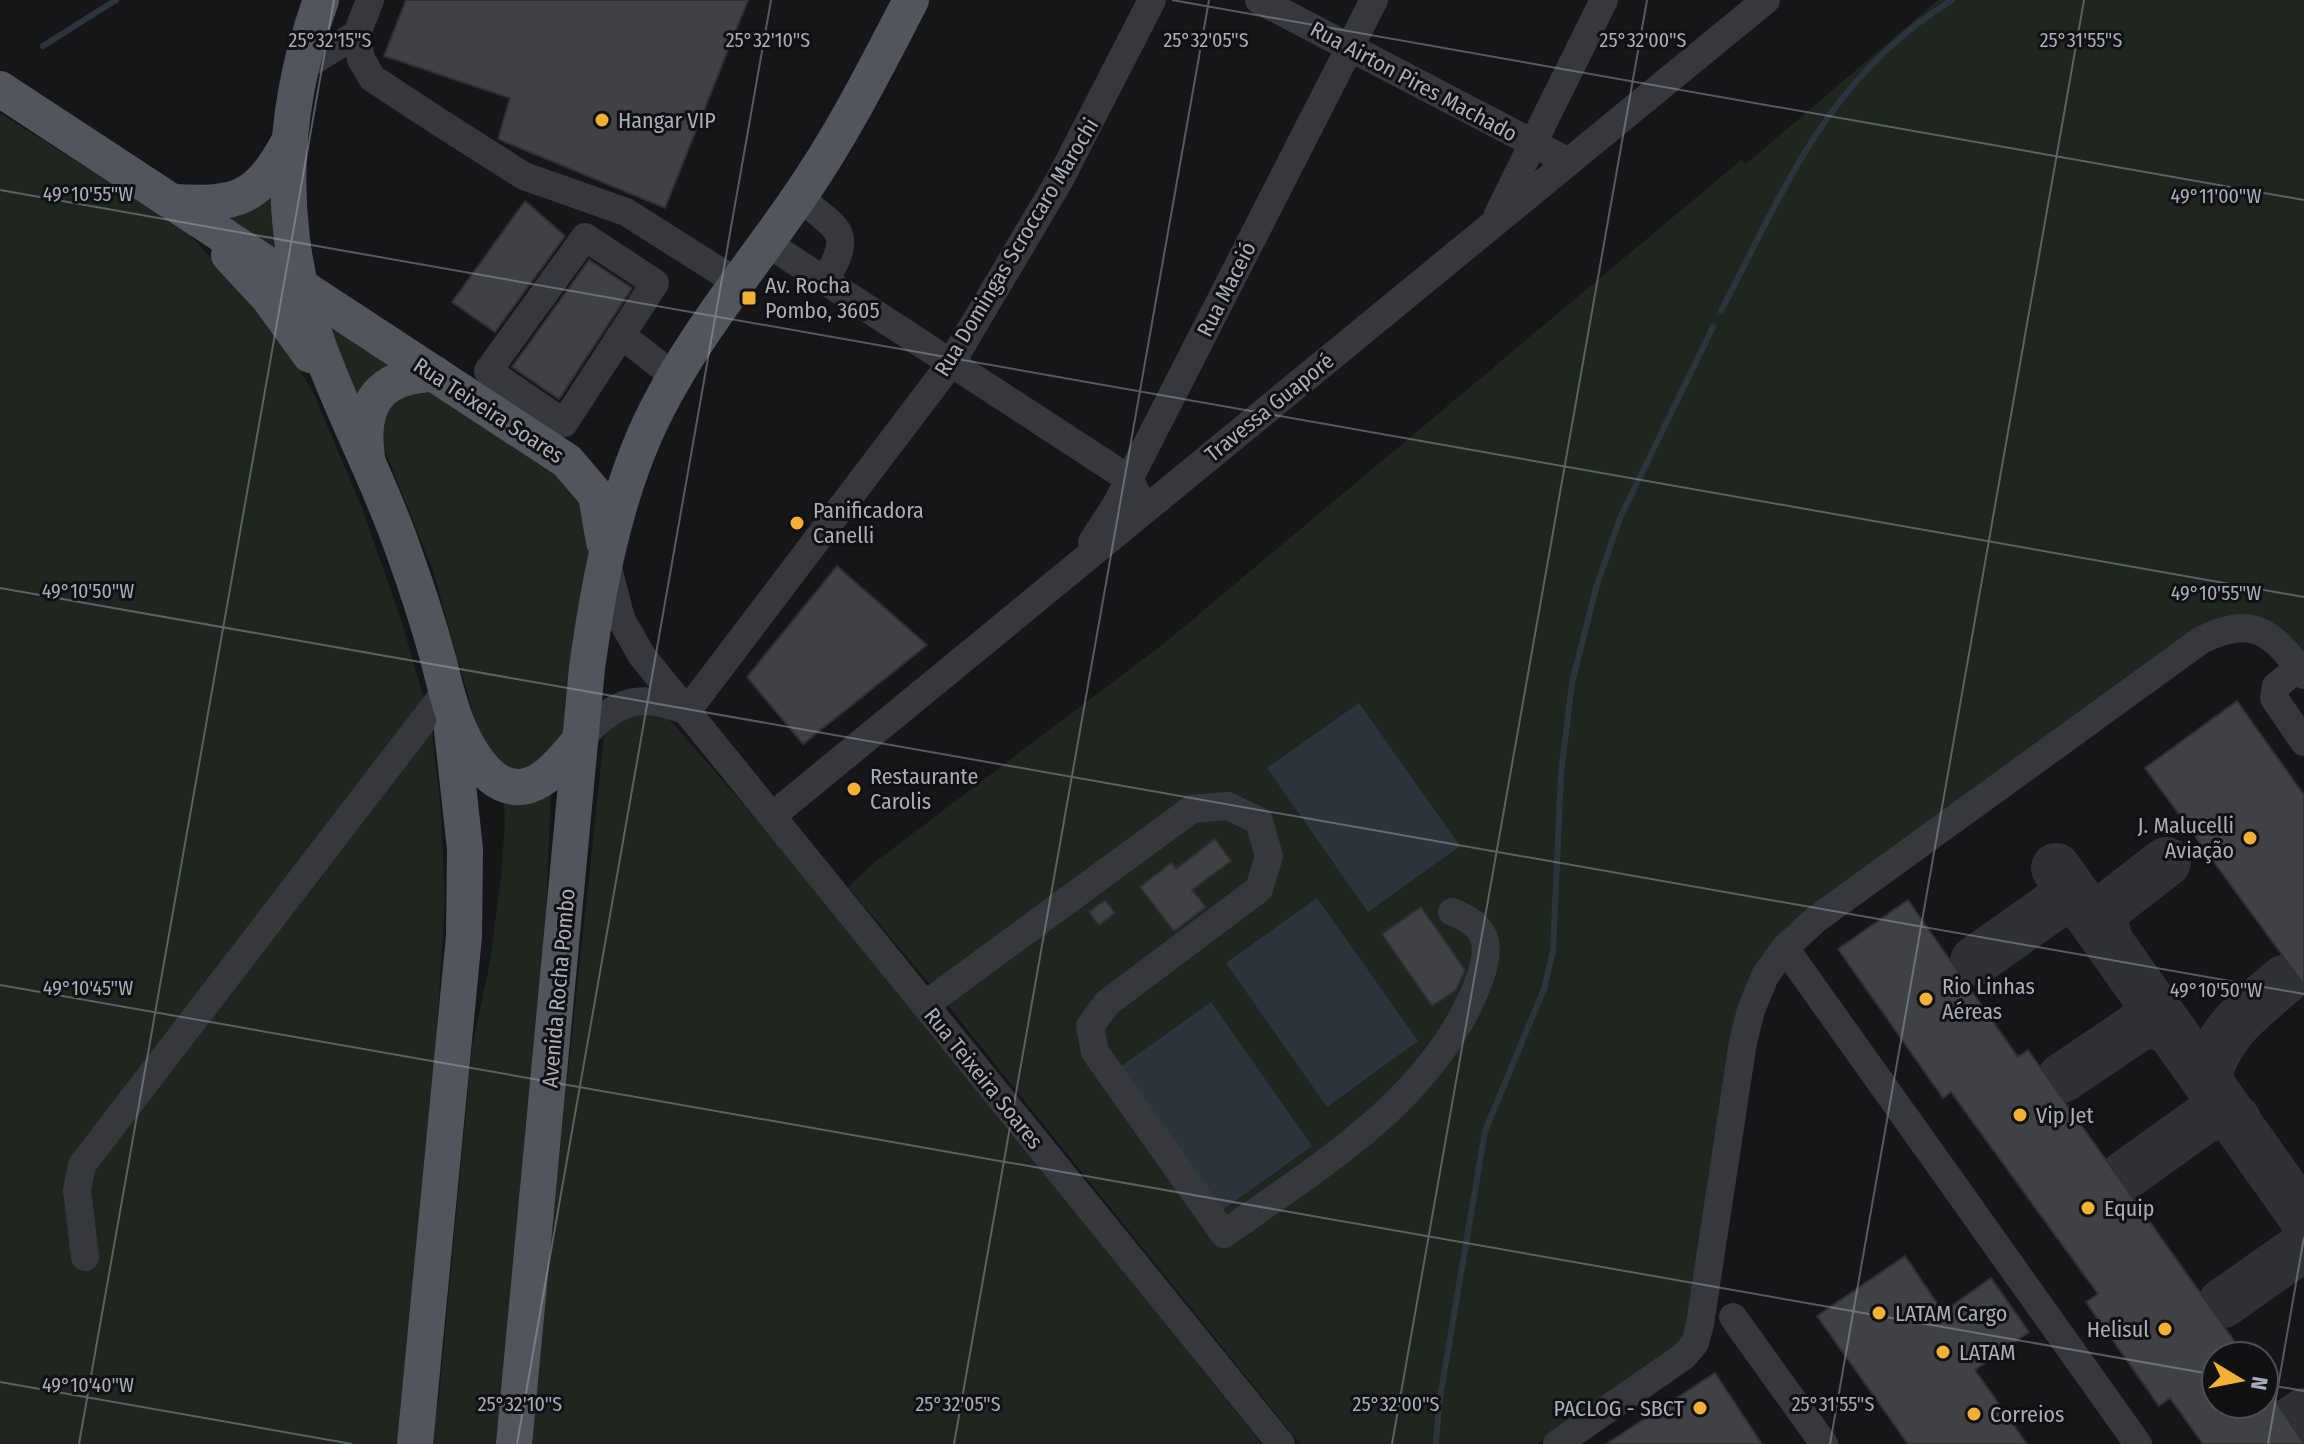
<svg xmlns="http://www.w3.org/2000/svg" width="2304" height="1444" font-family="'Fira Sans Condensed',sans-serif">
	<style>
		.green { fill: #1e261f }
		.water { fill: #2c353c }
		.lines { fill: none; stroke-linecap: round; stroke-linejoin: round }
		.stream { stroke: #2c353c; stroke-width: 6 }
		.taxiway { stroke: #303135; stroke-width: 50 }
		.building { fill: #404145; stroke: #303034; stroke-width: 2 }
		.minor { stroke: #37383d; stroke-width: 28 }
		.major { stroke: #53555c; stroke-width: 36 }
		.ticks { fill: none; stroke: #a8adb8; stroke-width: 2; stroke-opacity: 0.45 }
		.poi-dot { fill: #f2b134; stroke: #111113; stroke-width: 3 }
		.labels { text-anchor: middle; stroke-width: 6; stroke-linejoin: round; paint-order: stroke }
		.street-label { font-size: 22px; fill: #a8adb8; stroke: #111113 }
		.poi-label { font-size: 22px; fill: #a8adb8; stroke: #111113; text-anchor: start }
		.ticks-label { font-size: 20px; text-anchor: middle; fill: #a8adb8; stroke: #111113; stroke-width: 6; stroke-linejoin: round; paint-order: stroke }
	</style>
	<rect width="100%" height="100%" fill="#161618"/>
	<path class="green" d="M 1938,0 L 2304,0 L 2304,657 L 2275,624 L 2256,617 L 1775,943 L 1692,1320 L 1679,1349 L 1537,1444 L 1300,1444 L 954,1013 L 848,887 L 875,862 L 1167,641 L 1741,160 L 1746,164 Z
		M 0,113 L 186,231 L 275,326 L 313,392 L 362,508 L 400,617 L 431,723 L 441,810 L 445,902 L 436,1045 L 398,1444 L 0,1444 Z
		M 275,188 L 281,258 L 218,214 Z
		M 326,310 L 400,360 C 377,371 368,384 357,406 L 338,361 Z
		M 430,388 L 565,465 L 596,511 L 562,745 L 526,775 L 485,756 L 433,571 L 378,433 L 389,398 Z
		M 639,710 L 669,719 L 799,868 L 1262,1444 L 528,1444 L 604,737 L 615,720 Z
		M 551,786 L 545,940 L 500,1444 L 430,1444 L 439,1396 L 472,1046 L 490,962 L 501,877 L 505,825 L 503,790 Z"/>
	<path class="water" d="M 1359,703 L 1460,846 L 1368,912 L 1267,768 Z
		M 1317,898 L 1418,1041 L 1327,1107 L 1226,963 Z
		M 1211,1002 L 1312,1146 L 1221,1211 L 1120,1067 Z"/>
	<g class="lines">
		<path class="stream" d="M 43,46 L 116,0
			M 1721,311 C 1786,186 1827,78 1952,0
			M 1436,1444 L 1439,1404 L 1485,1131 L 1544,989 L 1553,951 L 1561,774 L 1572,683 L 1596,588 L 1620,518 L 1713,327"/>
		<path class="taxiway" d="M 2056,868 L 2304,1218
			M 2108,940 L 2102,919 L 2108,907 L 2166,862
			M 1975,961 L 2057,903 L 2069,901 L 2083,907
			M 2062,1078 L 2139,1026 L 2155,1023 L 2171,1031
			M 2205,1078 C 2223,1027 2245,1014 2284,980
			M 2124,1176 L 2205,1118 L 2220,1114 L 2236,1120
			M 2223,1303 L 2304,1246
			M 2291,1422 L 2304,1413"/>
	</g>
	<path class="building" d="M 406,0 L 748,0 L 665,208 L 498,139 L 510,98 L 384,56 Z
		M 525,201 L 565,236 L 495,332 L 452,302 Z
		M 589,260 L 632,288 L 559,399 L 512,367 Z
		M 837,566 L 927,645 L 803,744 L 747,677 Z
		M 2237,701 L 2304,795 L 2304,985 L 2145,768 Z
		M 1215,839 L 1231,861 L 1192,890 L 1206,907 L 1174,931 L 1140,887 L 1171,863 L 1176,869 Z
		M 1105,900 L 1115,913 L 1099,925 L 1089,912 Z
		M 1908,900 L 2018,1057 L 2028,1050 L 2245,1356 L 2216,1356 L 2216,1404 L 2264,1404 L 2264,1383 L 2304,1444 L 2203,1444 L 2170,1398 L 2159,1406 L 2086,1302 L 2098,1294 L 1951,1092 L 1943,1098 L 1838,949 Z
		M 1421,907 L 1465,970 L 1456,990 L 1432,1006 L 1382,934 Z
		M 1905,1256 L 1943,1312 L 1991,1278 L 2029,1332 L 1975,1370 L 2027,1444 L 1908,1444 L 1817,1316 Z
		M 1715,1373 L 1762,1444 L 1606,1444 Z"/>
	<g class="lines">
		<path class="minor" d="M 1259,0 L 1569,162
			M 357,34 L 361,59 L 372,78 L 439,122 L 524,176 L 626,212 L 738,283
			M 301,68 L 357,34 L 370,0
			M 799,197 C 838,230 855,231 825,280
			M 1498,214 L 1604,0
			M 585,237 L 655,283 L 564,423 L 488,371 Z
			M 767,243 L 1129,479 L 1138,496
			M 621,335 L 674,376
			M 1092,542 L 1117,503 L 1374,0
			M 608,568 L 621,619 L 642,656 L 1281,1444
			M 2299,667 L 2276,686 L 2274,698 L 2304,742
			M 687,711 L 951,363 L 1059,181 L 1152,0
			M 580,740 C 614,702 637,691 687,711
			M 772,816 L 1766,0
			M 1785,948 L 2138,1444
			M 925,1005 L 1192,809 L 1228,806 L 1259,821 L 1269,856 L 1259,889 L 1107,1003 L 1090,1026 L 1095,1052 L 1224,1234 C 1322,1164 1437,1097 1480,978 C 1492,944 1487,925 1452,912
			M 85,1257 L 77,1190 L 82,1165 L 446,691
			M 1733,1317 L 1824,1444
			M 1557,1444 L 1684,1356 L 1695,1343 L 1700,1324 L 1743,1042 L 1751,1010 L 1765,976 L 1785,948 L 1815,920 L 2200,641 C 2251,614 2272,631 2304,675"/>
		<path class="major" d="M 321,0 C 293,77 282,158 292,239 C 305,351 368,447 404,552 C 417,588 429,625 439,662 C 446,690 452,717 466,743 C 473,756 484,772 496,780 C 532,803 560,764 580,740
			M 0,89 L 567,461 L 596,495 L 604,542
			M 174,202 C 237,205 257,200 288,143
			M 229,255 L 268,297 L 310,355
			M 367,457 C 359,403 380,375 435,374
			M 415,1444 L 464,936 L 465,849 L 452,730
			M 514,1444 L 587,668 C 598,589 612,512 643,439 C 681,351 743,278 797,200 C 841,137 876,68 911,0"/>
	</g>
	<path class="ticks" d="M 1172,0 L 2304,200M 0,190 L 2304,597M 0,588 L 2304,994M 0,985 L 2216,1375M 0,1382 L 352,1444M 2264,1384 L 2304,1391M 79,1444 L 334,0M 517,1444 L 771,0M 954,1444 L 1209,0M 1392,1444 L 1647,0M 1830,1444 L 2084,0M 2268,1444 L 2304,1237"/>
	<g class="poi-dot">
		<circle cx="602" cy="120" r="8"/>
		<rect x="741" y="290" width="16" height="16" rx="4"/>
		<circle cx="797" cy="523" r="8"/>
		<circle cx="854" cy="789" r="8"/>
		<circle cx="2250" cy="838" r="8"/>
		<circle cx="1926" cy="999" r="8"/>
		<circle cx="2020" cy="1115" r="8"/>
		<circle cx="2088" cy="1208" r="8"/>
		<circle cx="1879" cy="1313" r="8"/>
		<circle cx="2165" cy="1329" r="8"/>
		<circle cx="1943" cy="1352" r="8"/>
		<circle cx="1700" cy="1408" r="8"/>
		<circle cx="1974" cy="1414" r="8"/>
	</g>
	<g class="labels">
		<g class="street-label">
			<text transform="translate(1414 81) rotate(28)" y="8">Rua Airton Pires Machado</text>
			<text transform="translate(1016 247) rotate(-59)" y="8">Rua Domingas Scroccaro Marochi</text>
			<text transform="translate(1226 289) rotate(-63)" y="8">Rua Maceió</text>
			<text transform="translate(1269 407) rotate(-39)" y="8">Travessa Guaporé</text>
			<text transform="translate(489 410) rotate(33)" y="8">Rua Teixeira Soares</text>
			<text transform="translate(558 988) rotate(-85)" y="8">Avenida Rocha Pombo</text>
			<text transform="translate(984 1078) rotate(51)" y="8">Rua Teixeira Soares</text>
		</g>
		<g class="poi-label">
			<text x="618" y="128">Hangar VIP</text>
			<text x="765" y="293">Av. Rocha<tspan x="765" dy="25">Pombo, 3605</tspan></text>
			<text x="813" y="518">Panificadora<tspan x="813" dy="25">Canelli</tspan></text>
			<text x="870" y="784">Restaurante<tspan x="870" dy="25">Carolis</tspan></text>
			<text x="2234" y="833" text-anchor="end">J. Malucelli<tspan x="2234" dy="25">Aviação</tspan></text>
			<text x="1942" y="994">Rio Linhas<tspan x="1942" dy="25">Aéreas</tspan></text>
			<text x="2036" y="1123">Vip Jet</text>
			<text x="2104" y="1216">Equip</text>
			<text x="1895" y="1321">LATAM Cargo</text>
			<text x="2149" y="1337" text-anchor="end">Helisul</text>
			<text x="1959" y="1360">LATAM</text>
			<text x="1684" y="1416" text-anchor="end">PACLOG - SBCT</text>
			<text x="1990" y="1422">Correios</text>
		</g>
	</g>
	<g class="ticks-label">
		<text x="330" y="47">25°32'15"S</text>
		<text x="768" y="47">25°32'10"S</text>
		<text x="1206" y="47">25°32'05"S</text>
		<text x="1643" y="47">25°32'00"S</text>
		<text x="2081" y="47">25°31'55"S</text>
		<text x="88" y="201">49°10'55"W</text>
		<text x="2216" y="203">49°11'00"W</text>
		<text x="88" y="598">49°10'50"W</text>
		<text x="2216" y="600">49°10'55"W</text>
		<text x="88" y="995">49°10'45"W</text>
		<text x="2216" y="997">49°10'50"W</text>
		<text x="88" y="1392">49°10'40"W</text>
		<text x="520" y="1411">25°32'10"S</text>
		<text x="958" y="1411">25°32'05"S</text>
		<text x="1396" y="1411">25°32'00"S</text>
		<text x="1833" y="1411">25°31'55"S</text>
	</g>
	<g transform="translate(2240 1380) rotate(100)"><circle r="38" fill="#111113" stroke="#4d4f55" stroke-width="2"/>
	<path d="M0-6L14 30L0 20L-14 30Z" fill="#f2b134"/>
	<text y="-12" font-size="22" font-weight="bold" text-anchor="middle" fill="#a8adb8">N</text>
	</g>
</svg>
